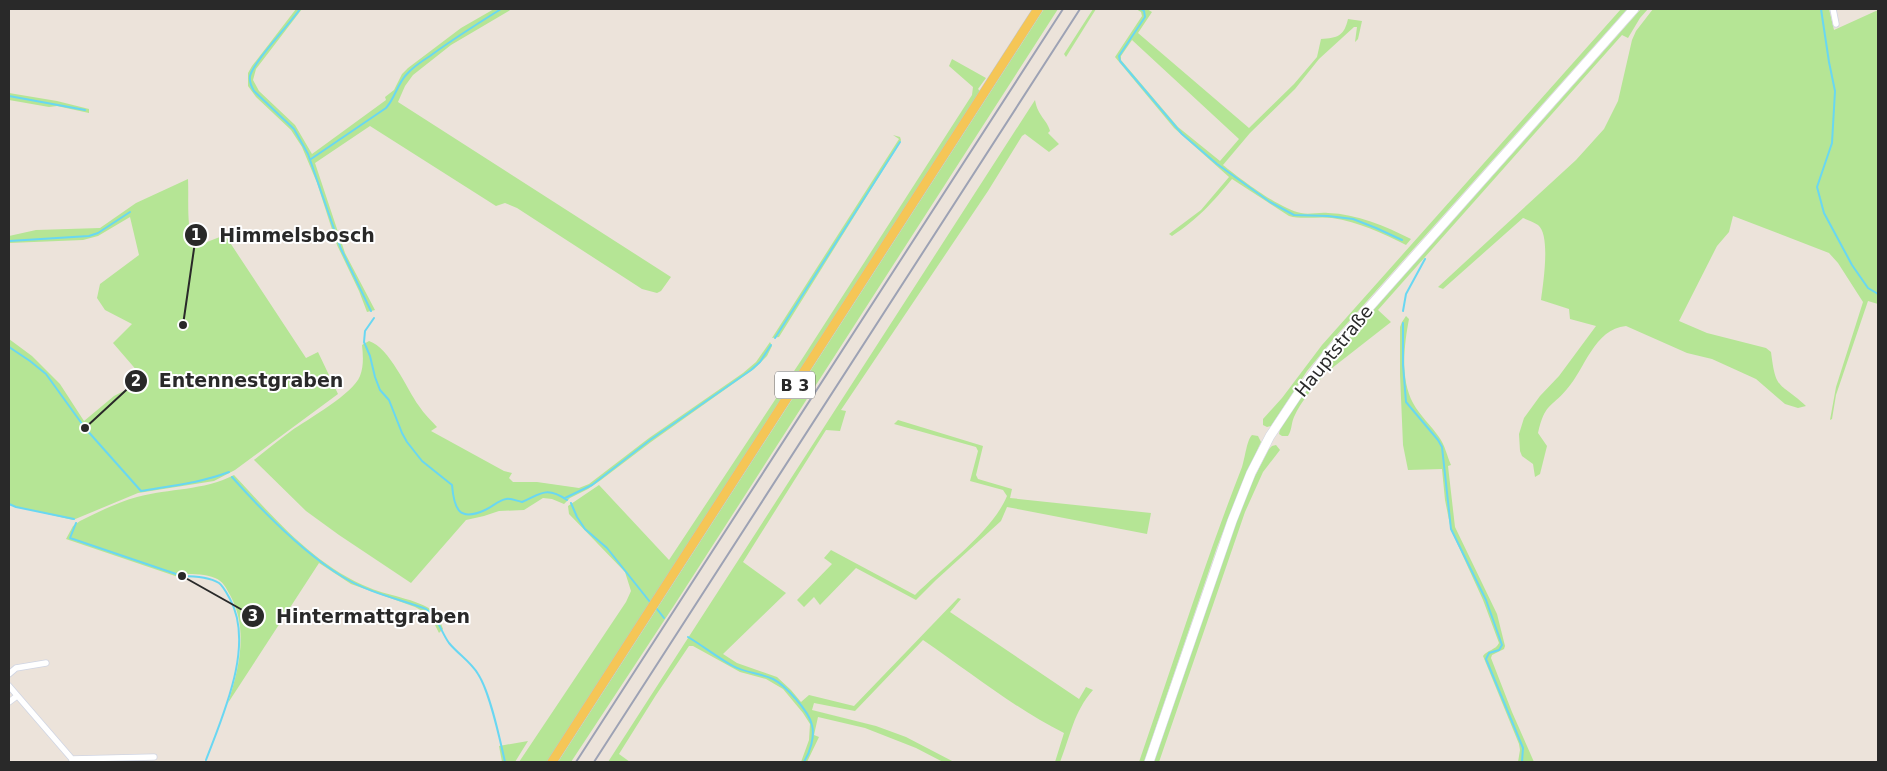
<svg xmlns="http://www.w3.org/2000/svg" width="1887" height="771" font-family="'DejaVu Sans',sans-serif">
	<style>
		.green { fill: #b5e595; fill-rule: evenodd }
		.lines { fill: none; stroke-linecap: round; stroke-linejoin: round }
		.stream { stroke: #69d7f2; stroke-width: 2 }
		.street-casing { stroke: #d0d5e3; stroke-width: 7 }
		.secondary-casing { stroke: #d0d5e3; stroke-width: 10 }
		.primary-casing { stroke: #c3c3c3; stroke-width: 10 }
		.street { stroke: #fff; stroke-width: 5.5 }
		.secondary { stroke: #fff; stroke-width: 9 }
		.primary { stroke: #f5c656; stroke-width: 9 }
		.rail { stroke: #9da2b4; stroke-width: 2 }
		.labels { text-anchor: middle; stroke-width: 4; stroke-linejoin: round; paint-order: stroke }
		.shield { fill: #fff; stroke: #696969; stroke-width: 1 }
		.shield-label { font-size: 16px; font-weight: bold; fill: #292929 }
		.street-label { font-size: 18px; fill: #292929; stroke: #fff }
		.leader { fill: none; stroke: #292929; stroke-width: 2 }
		.callout-dot { fill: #292929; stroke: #fff; stroke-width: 2 }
		.mark-label { font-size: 15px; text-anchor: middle; font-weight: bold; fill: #fff }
		.callout-label { font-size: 19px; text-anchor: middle; font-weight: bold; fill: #292929; stroke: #fff; stroke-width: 4; stroke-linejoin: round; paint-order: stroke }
	</style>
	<rect width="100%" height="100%" fill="#ece3da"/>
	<path class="green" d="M 296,9 L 302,9 L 256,69 L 253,80 L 259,91 L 295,125 L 312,154 L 386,100 L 385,97 L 394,90 L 402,74 L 408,68 L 461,28 L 494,9 L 512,9 L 451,45 L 413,75 L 405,86 L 398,102 L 671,277 L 661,291 L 657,293 L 642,289 L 517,208 L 505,203 L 496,206 L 370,126 L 315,163 L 345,253 L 375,310 L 367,312 L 359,291 L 337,245 L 317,183 L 302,147 L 291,130 L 256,97 L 248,86 L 248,73 L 252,66 Z
		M 1044,9 L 1058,9 L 675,604 L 571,762 L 558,762 Z
		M 1093,9 L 1096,9 L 1066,57 L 1064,54 Z
		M 1136,9 L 1147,9 L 1152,12 L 1138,33 L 1249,128 L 1294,84 L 1317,57 L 1321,39 C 1338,38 1344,36 1348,19 L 1362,21 L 1358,39 L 1355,42 L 1357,27 L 1354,27 L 1319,59 L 1295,89 L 1250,133 L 1223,165 C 1239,178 1281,210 1301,213 C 1309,215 1319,212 1328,213 C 1357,214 1385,226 1411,239 L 1406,245 C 1382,233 1359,222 1332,218 C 1318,216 1303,220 1289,216 L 1232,179 C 1212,203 1198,219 1172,236 L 1169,234 L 1201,210 L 1229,177 L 1174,128 L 1115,57 L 1142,16 L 1141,12 ZM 1132,40 L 1239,139 L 1220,161 L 1178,127 L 1121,60 L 1121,56 Z
		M 1621,9 L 1627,9 L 1335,337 L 1307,371 L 1271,426 L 1267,427 L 1263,425 L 1263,419 L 1282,398 L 1322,345 Z
		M 1641,9 L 1648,9 L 1640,18 L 1628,38 L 1622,35 L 1378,310 L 1391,322 L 1327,372 C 1315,385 1301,401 1294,417 C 1291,424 1292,430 1288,436 L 1282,436 L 1279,434 L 1280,429 L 1309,385 L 1329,360 Z
		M 1653,9 L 1829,9 L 1834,30 L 1878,10 L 1878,304 L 1868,301 L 1836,395 L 1832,419 L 1830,420 L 1836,387 L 1863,302 L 1838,263 L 1829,253 L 1733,216 L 1729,232 L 1717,246 L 1679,321 L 1707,333 L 1766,348 L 1771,352 C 1776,392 1779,381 1806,406 L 1798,408 L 1785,404 L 1756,379 L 1712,359 L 1687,353 L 1626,326 C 1594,329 1585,369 1567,389 C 1550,409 1545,403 1538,433 L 1547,446 L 1540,474 L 1535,477 L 1533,464 L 1522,456 L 1520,451 L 1519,434 L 1524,418 L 1540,396 L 1559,376 L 1596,326 L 1570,319 L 1569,309 L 1541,300 C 1543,284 1551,235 1538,225 C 1534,222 1528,220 1523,218 L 1443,289 L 1438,287 L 1576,160 L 1604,129 L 1618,101 L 1632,40 L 1636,31 Z
		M 952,59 L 986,78 L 978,89 L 980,91 L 547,762 L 519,762 L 626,602 L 631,591 L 625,572 L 569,514 L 568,506 L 599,485 L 669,560 L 804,356 L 972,95 L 973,87 L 949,66 Z
		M 9,93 L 57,101 L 89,109 L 89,113 L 57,106 L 49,107 L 9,100 Z
		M 1035,100 C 1038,117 1047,119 1050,131 L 1048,133 L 1059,144 L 1049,152 L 1025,134 L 1022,136 L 988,191 L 841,410 L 846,411 L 840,431 L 826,430 L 743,562 L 786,593 L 723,654 L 737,663 L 777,677 L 791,690 L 801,702 L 809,695 L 854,706 L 958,598 L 961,599 L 950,612 L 1079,699 L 1086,687 L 1093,690 C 1073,713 1071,735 1060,762 L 1055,762 L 1064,733 C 1014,708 970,672 923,640 L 855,711 L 814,703 L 812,710 L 876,726 L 906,737 L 954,762 L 943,762 L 916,748 L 865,728 L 818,717 L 814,735 L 819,737 L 807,762 L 801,762 L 809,740 L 810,724 L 803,713 L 783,689 L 766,679 L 740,672 L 693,646 L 689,646 L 656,695 L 619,754 L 630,762 L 617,762 L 615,761 L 614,762 L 608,762 Z
		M 893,135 L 900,137 L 901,140 L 900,143 L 779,337 L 772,338 L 899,139 Z
		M 188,179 C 189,201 186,226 194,247 L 225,235 L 306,358 L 318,352 L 338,394 L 235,470 L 214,481 L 138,493 L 73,520 L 9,505 L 9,339 L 32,356 L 60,384 L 84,421 L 114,396 L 145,380 L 113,343 L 132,324 L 105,310 L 97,298 L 100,284 L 139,255 L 130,217 L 98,236 L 83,240 L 9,243 L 9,236 L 36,230 L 100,228 L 136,203 Z
		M 1406,316 L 1409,319 C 1404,345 1400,379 1413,403 C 1420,416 1431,425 1439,437 C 1445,445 1447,456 1451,465 L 1448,466 L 1455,527 L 1497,614 L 1505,646 L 1504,649 L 1492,655 L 1491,658 L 1512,712 L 1534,762 L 1518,762 L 1520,750 L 1519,744 L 1483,656 C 1487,650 1496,650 1499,643 L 1483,600 L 1451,530 L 1445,500 L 1442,469 L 1408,470 L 1403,445 L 1400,374 L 1400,327 L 1402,322 Z
		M 369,341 C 390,348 406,388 419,406 C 424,414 431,420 437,427 L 431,431 L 504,471 L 512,473 L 509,478 L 513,482 L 537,482 L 579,488 L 589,484 L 649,438 L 743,373 L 756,362 L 770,342 L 772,346 L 767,356 L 754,369 L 651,442 L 601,480 L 588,489 L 570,498 L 564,504 L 552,499 L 543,498 L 524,510 L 499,511 L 484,516 L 466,520 L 411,583 L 339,535 L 306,511 L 254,460 C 266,450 278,441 291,431 C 308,419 353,394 360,376 C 364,366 363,355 362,345 Z
		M 898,420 L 983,446 L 976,475 L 978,479 L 1012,489 L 1010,498 L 1151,513 L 1147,534 L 1007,507 L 1001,521 L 936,580 L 916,600 L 856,568 L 820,605 L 814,597 L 804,607 L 797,600 L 832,564 L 824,558 L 831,550 L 915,595 C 944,566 992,532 1007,496 L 1003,490 L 970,481 L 978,451 L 976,447 L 894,424 Z
		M 1252,435 L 1258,436 L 1261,442 L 1242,483 L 1217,547 L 1144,762 L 1139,762 C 1173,664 1204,564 1242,467 C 1245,458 1247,439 1252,435 Z
		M 1276,445 L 1280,450 L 1263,472 L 1245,512 L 1159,762 L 1154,762 L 1237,520 L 1252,482 L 1269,449 L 1272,446 Z
		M 234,475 C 274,518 315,566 370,588 C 388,596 425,600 437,615 C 440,619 441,624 443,629 L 439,633 L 434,623 L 426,613 L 415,607 L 351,584 L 319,563 L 228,703 C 239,669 249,629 230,595 C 226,588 223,581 215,578 C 206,574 194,574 185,574 L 184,579 L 66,539 L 73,526 L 80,521 C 98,512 118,502 137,497 C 170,488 203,491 234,475 Z
		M 528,741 L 515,762 L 502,762 L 499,746 Z"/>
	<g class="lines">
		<path class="stream" d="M 300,9 C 289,25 254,61 250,76 C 249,82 251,86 254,91 L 294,129 L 308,154 L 341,249 L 371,311
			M 1141,9 L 1144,11 L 1145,17 L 1119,56 L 1120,61 L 1182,134 L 1217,164 L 1270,202 L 1294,215 L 1328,216 L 1353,219 L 1376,228 L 1402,240
			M 1821,9 L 1829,62 L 1835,91 L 1832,143 L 1817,187 L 1824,213 L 1852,265 L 1868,288 L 1878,294
			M 9,96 L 85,110
			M 311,159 L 386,108 C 395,98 397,85 406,75 C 412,68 422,61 430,56 C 453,39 477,24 501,9
			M 9,241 L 89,236 L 98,233 L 130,212
			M 1403,311 L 1406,294 L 1425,259
			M 374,318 L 365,331 L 364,342 L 370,356 L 375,377 L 380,390 L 389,400 L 402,433 L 407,442 L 422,461 L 452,485 C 454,509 459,522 485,510 C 492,507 499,500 506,499 C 511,498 517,501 522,502 C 541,494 546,486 567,500
			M 1403,323 L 1403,365 L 1406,402 L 1438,440 L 1442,447 L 1451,529 L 1486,600 L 1502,645 L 1499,650 L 1489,653 L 1486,659 L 1523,748 L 1522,762
			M 775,338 L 900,142
			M 9,347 L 30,361 L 46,374 L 85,428 L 141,491 C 170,486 200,483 229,472
			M 232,477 C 264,513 302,552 343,577 C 369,593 399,599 426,609 C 438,617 441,632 449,643 C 458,654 471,662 478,674 C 490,692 500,740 505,762
			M 565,498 L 592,485 L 650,440 L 751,370 L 760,362 L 771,345
			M 571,503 L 577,517 L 585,529 L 607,548 L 650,602
			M 9,504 L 16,507 L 74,519
			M 76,523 L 70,538 L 182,576 C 194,576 209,577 219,583 C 224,587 227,594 230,599 C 255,645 223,715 206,760
			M 657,609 L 664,618
			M 688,637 C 703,646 717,657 733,666 C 746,673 760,673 773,679 C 785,685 809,711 812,725 C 815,737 810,752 804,762"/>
		<defs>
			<path id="street" d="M 1833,9 L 1836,24
				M 9,674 L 16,668 L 46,663
				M 9,686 L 72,759 L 72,762
				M 9,702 L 17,696
				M 72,759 L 154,757"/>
			<path id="secondary" d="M 1149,762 L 1232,521 L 1251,473 L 1270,436 L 1298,394 L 1326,356 L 1634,9"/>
			<path id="primary" d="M 552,762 L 1038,9"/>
		</defs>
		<use href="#street" class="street-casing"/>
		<use href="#secondary" class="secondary-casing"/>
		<use href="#primary" class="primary-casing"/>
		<use href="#street" class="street"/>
		<use href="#secondary" class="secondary"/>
		<use href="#primary" class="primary"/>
		<path class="rail" d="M 576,762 L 1063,9
			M 594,762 L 1080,9"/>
	</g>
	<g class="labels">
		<rect class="shield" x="775" y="371.5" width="40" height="27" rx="4"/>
		<g class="shield-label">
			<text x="795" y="391">B 3</text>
		</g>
		<g class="street-label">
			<text transform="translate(1334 351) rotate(-51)" y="6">Hauptstraße</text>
		</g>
	</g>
	<path class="leader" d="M183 325L196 235M85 428L136 381M182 576L253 616"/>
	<g class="callout-dot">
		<circle cx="183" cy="325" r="5"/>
		<circle cx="85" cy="428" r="5"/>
		<circle cx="182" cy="576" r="5"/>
		<circle cx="196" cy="235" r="12"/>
		<circle cx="136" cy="381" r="12"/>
		<circle cx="253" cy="616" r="12"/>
	</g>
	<g class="mark-label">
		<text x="196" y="240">1</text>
		<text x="136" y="386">2</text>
		<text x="253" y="621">3</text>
	</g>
	<g class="callout-label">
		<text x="297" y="242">Himmelsbosch</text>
		<text x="251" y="387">Entennestgraben</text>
		<text x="373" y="623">Hintermattgraben</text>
	</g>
	<rect width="1887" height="771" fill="none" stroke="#292929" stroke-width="20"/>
</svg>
